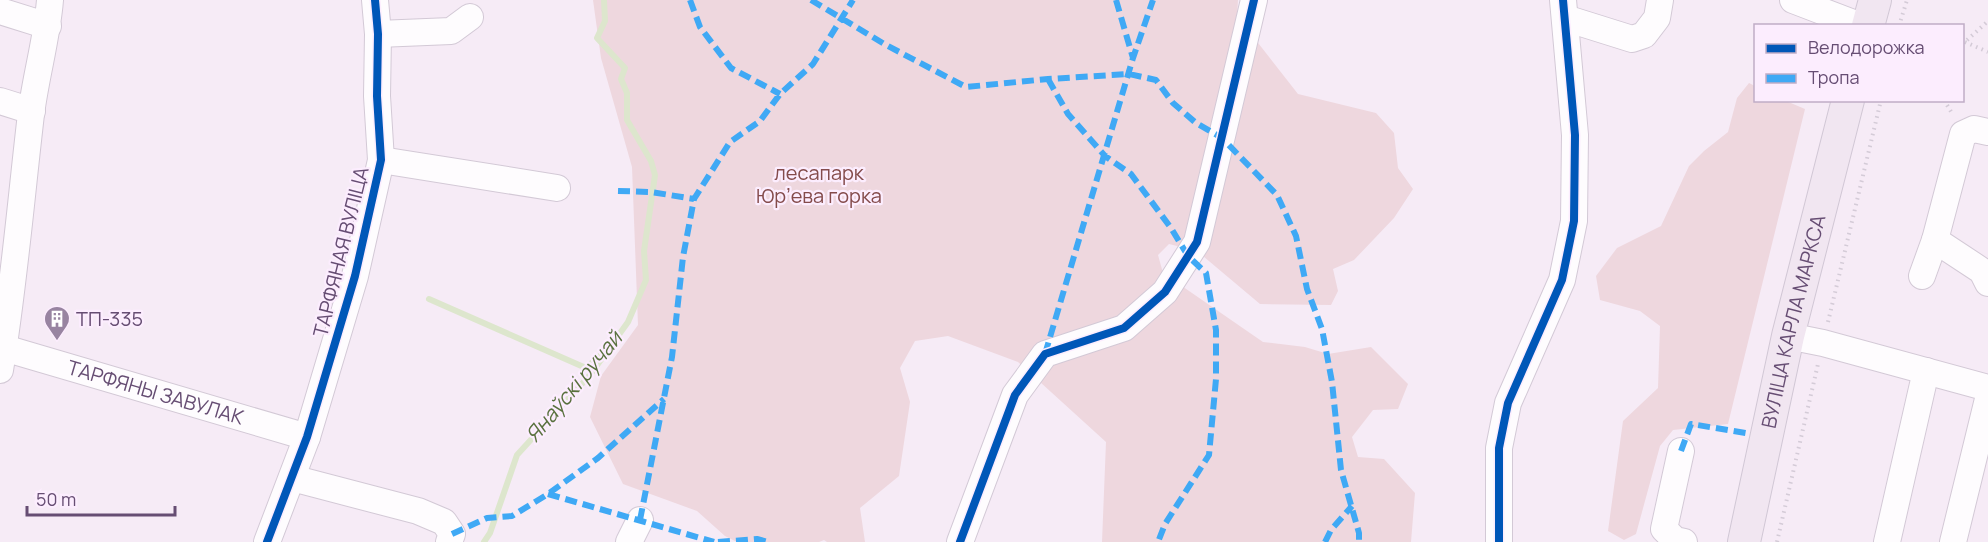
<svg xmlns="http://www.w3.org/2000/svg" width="1988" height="542" font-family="Manrope,sans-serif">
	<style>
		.green { fill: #eed7de }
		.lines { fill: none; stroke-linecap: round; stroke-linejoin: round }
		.stream { stroke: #dde6cd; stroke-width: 6 }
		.minor-casing { stroke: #d3c9d6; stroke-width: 28 }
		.major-casing { stroke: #d1c7d5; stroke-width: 34 }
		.path { stroke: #d4cbd7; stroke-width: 4; stroke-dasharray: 1.5 4.5; stroke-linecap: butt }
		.minor { stroke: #fefcfe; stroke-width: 26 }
		.major { stroke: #f1e6f1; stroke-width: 32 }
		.quiet { stroke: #3fa9f5; stroke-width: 6; stroke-dasharray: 12 6; stroke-linecap: butt }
		.cycleway-casing { stroke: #fcedfe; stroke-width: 11 }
		.cycleway { stroke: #0057b8; stroke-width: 8 }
		.labels { text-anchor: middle; stroke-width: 4.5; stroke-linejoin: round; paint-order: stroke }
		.park-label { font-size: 20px; fill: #844b4b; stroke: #fcedfe }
		.street-label { font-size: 20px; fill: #664d73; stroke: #fcedfe }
		.poi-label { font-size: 20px; fill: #664d73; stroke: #fcedfe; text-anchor: start }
		.water-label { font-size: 21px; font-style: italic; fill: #59713e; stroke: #fcedfe }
	</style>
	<rect width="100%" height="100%" fill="#f6ebf6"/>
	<path class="green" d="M 593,0 L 1238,0 L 1237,16 L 1298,94 L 1376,113 L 1394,133 L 1398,168 L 1413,189 L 1394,218 L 1354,260 L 1333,269 L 1338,291 L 1331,305 L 1260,304 L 1197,251 L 1169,244 L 1158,255 L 1163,273 L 1263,342 L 1305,347 L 1328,354 L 1371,347 L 1408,384 L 1398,409 L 1373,410 L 1352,437 L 1358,457 L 1384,459 L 1415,493 L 1411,542 L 1102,542 L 1106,442 L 1018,362 L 948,336 L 915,341 L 900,368 L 910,402 L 899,476 L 860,508 L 865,542 L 827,542 L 824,540 L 819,542 L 737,542 L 725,536 L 697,511 L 623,484 L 590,417 L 601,376 L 638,325 L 632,167 L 601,58 Z
		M 1749,83 L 1755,86 L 1756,100 L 1786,101 L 1805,109 L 1728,424 L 1673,430 L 1660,446 L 1636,534 L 1624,540 L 1608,531 L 1623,421 L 1658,388 L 1660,326 L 1640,311 L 1600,300 L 1596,276 L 1617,248 L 1661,226 L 1689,166 L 1704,151 L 1728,132 L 1737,98 Z"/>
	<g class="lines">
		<path class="stream" d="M 429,299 L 586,368 L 604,352
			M 484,542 L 490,533 L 517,455 L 590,375 L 628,322 L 646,280 L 644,251 L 655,175 L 651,161 L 627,120 L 627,93 L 621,79 L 625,68 L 597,38 L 605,21 L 604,0"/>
		<defs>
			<g id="minor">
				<path d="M 1793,0 L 1861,26"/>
				<path d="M 0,11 L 48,26"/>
				<path d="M 1565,18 L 1632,39 L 1644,35 L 1657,18 L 1660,0"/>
				<path d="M 378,34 L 451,31 L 470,17"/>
				<path d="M 0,101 L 32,111"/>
				<path d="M 1988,132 L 1974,129 L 1963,134 L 1935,240 L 1982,271 L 1988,283"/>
				<path d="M 381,160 L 557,188"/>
				<path d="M 1922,276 L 1935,240"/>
				<path d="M 1788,336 L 1823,343 L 1988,388"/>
				<path id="s1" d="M 4,348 L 307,437"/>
				<path d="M 0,370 C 14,285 21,199 31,114 C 36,75 47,38 50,0"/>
				<path d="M 1681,451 L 1664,529 L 1675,540 L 1684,542"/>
				<path d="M 292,478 L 418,511 L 444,522 L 452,534 L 449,542"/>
				<path d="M 267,542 L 307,437 L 355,276 L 381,160 L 377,96 L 378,34 L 375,0"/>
				<path d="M 629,542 L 640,520"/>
				<path d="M 960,542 L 1015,395 L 1045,354 L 1124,328 L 1165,292 L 1197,242 L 1254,0"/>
				<path d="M 1499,542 L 1499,448 L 1508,403 L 1562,280 L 1574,221 L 1575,135 L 1563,0"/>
				<path d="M 1887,542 L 1926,371"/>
				<path d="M 1953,542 L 1988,399"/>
			</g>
			<g id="major">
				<path d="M 1868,26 L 1875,0"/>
				<path id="s2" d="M 1744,542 L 1788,336 L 1848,100"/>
			</g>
		</defs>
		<use href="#minor" class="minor-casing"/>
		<use href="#major" class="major-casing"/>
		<path class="path" d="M 1899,26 L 1907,0
			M 1962,41 L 1965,42 L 1988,21
			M 1965,42 L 1988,52
			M 1944,100 L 1953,115
			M 1828,322 L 1881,100
			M 1777,542 L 1818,364"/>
		<use href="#minor" class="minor"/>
		<use href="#major" class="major"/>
		<path class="quiet" d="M 690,0 L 700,27 L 731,68 L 780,94
			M 811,0 L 886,45 L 966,87 L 1048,79 L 1129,74 L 1156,80 L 1173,103 L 1196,123 L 1222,138 L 1277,195 L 1296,236 L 1307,289 L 1322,329 L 1332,382 L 1341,470 L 1359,533 L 1359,542
			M 1116,0 L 1133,58
			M 1048,79 L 1068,114 L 1105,156 L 1131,174 L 1171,228 L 1188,256 L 1206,273 L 1216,330 L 1216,379 L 1209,455 L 1165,524 L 1158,542
			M 618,191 L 651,192 L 694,199
			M 1045,354 L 1133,58 L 1153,0
			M 1681,451 L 1691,424 L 1746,433
			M 548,494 L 714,542
			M 640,520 L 672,357 L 683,257 L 694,199 L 730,142 L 760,121 L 780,94 L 813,64 L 853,0
			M 452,534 L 487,518 L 512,516 L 548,494 L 598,458 L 664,399
			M 718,542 L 757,539 L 768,542
			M 1325,542 L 1331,530 L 1352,506"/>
		<defs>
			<path id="cycleway" d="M 267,542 L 307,437 L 355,276 L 381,160 L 377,96 L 378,34 L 375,0
				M 960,542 L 1015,395 L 1045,354 L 1124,328 L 1165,292 L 1197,242 L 1254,0
				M 1499,542 L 1499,448 L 1508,403 L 1562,280 L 1574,221 L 1575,135 L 1563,0"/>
		</defs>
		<use href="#cycleway" class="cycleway-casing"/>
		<use href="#cycleway" class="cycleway"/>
	</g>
	<defs>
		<symbol id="building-pin" viewBox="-11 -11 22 30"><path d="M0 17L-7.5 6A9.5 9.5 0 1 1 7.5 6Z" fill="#9884a1" stroke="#fcedfe"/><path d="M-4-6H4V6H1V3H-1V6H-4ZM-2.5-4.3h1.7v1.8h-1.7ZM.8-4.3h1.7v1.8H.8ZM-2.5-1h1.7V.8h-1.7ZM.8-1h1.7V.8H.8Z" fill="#fff"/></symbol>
	</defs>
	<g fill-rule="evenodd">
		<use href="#building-pin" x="42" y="304" width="30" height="40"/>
	</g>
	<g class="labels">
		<g class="park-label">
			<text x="819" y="180">лесапарк<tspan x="819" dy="23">Юрʼева горка</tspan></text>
		</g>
		<g class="street-label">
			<text transform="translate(341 252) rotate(-76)" y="7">ТАРФЯНАЯ ВУЛІЦА</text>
			<text dy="7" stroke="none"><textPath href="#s2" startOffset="226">ВУЛІЦА КАРЛА МАРКСА</textPath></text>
			<text dy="7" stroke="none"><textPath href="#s1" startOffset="158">ТАРФЯНЫ ЗАВУЛАК</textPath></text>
		</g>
		<g class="poi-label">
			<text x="76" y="326">ТП-335</text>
		</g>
		<g class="water-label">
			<text transform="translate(574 387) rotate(-50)" y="7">Янаўскі ручай</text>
		</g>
	</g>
	<rect x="1754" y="24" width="210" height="78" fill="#fcedfe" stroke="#c0adc6" stroke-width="1.5"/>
	<rect x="1766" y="44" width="30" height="9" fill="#0057b8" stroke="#c0adc6" stroke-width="1.5"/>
	<text x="1808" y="54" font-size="18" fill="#664d73">Велодорожка</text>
	<rect x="1766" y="74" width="30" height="9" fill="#3fa9f5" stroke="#c0adc6" stroke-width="1.5"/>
	<text x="1808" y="84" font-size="18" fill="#664d73">Тропа</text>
	<path d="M27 506v9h148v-9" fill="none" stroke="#664d73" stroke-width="3"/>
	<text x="36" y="506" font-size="18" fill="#664d73" stroke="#fcedfe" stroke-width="4.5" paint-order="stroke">50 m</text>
</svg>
